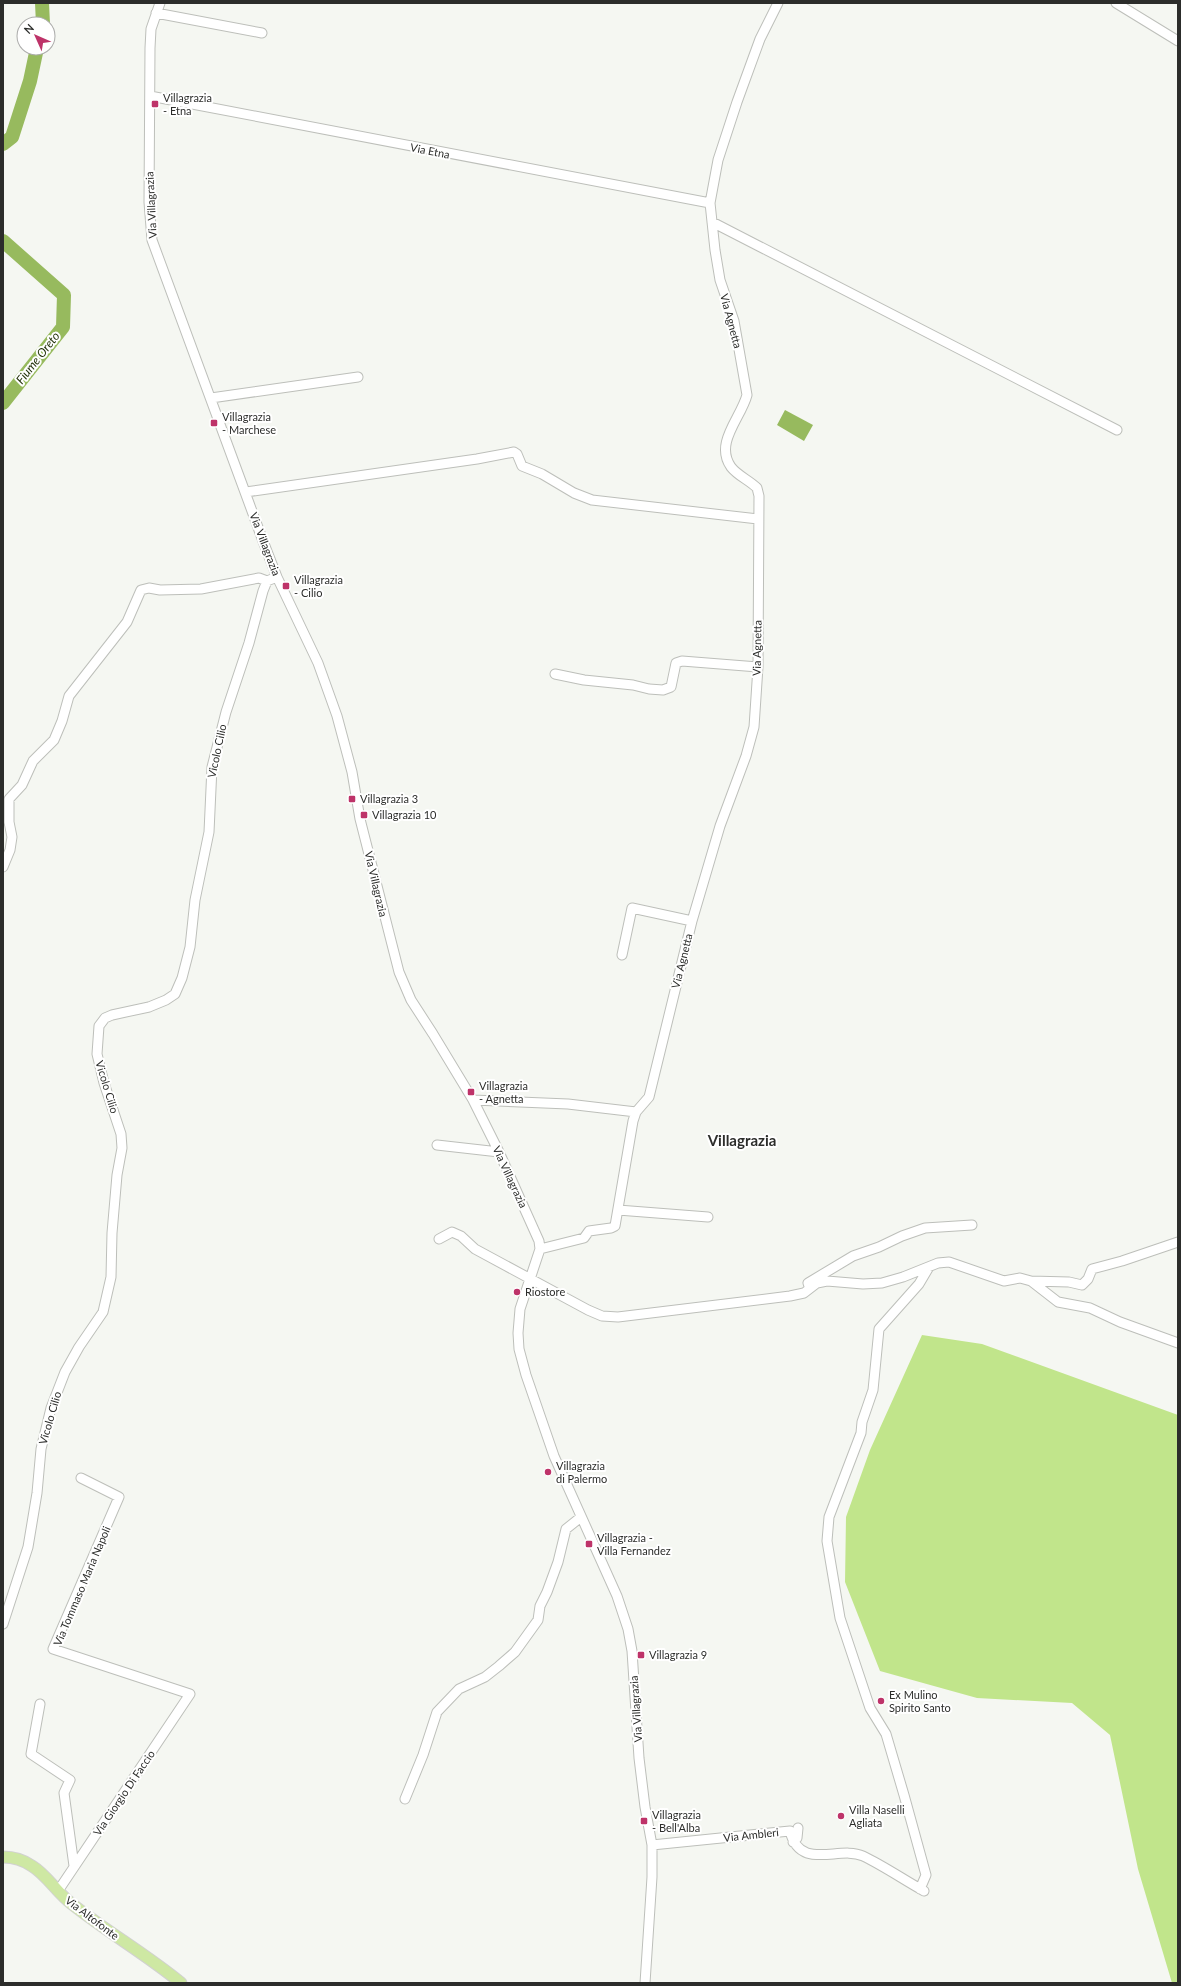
<svg xmlns="http://www.w3.org/2000/svg" width="1181" height="1986" font-family="Lato,sans-serif">
	<style>
		.green { fill: #c1e58b }
		.water { fill: #97ba5e }
		.lines { fill: none; stroke-linecap: round; stroke-linejoin: round }
		.river { stroke: #97ba5e; stroke-width: 14 }
		.minor-casing { stroke: #bdbfba; stroke-width: 11 }
		.major-casing { stroke: #d1d1d0; stroke-width: 13 }
		.minor { stroke: #fff; stroke-width: 9 }
		.major { stroke: #cee8a3; stroke-width: 11 }
		.poi-dot { fill: #be3369; stroke: #fff; stroke-width: 1.5 }
		.labels { text-anchor: middle; stroke-width: 4; stroke-linejoin: round; paint-order: stroke }
		.poi-label { font-size: 11px; fill: #2c2d2b; stroke: #fff; text-anchor: start }
		.street-label { font-size: 11px; fill: #2c2d2b; stroke: #fff }
		.water-label { font-size: 12px; font-style: italic; fill: #24320b; stroke: #fff }
		.district-label { font-size: 15px; font-weight: bold; fill: #2c2d2b; stroke: #fff }
	</style>
	<rect width="100%" height="100%" fill="#f5f7f2"/>
	<path class="green" d="M 922,1335 L 982,1344 L 1178,1415 L 1178,1983 L 1172,1983 L 1138,1869 L 1110,1735 L 1072,1703 L 977,1698 L 880,1671 L 845,1582 L 846,1517 L 870,1450 Z"/>
	<path class="water" d="M 785,410 L 813,425 L 804,441 L 777,425 Z"/>
	<g class="lines">
		<path class="river" d="M 42,3 L 43,24
			M 3,144 L 12,137 L 30,81 L 37,48
			M 3,241 L 64,295 L 63,327 L 3,403"/>
		<defs>
			<path id="minor" d="M 160,3 L 151,29 L 150,48 L 149,202 L 152,240 L 263,541 L 277,577 L 318,663 L 337,716 L 352,772 L 360,819 L 399,972 L 411,1000 L 433,1034 L 473,1100 L 499,1152 L 539,1241 L 540,1249 L 520,1309 L 518,1333 L 519,1349 L 526,1375 L 554,1456 L 617,1596 L 628,1629 L 632,1651 L 639,1758 L 645,1807 L 652,1845 L 652,1877 L 645,1983
				M 1116,3 L 1178,41
				M 156,13 L 262,33
				M 150,96 L 710,203
				M 712,222 L 1117,430
				M 211,398 L 358,377
				M 246,492 L 477,459 L 514,452 L 517,454 L 522,466 L 542,474 L 574,493 L 592,500 L 758,519
				M 555,674 L 584,680 L 633,685 L 649,689 L 663,690 L 671,687 L 676,663 L 682,661 L 758,667
				M 3,867 L 10,850 L 12,837 L 9,822 L 9,799 L 22,785 L 33,761 L 54,740 L 62,721 L 69,696 L 127,622 L 141,590 L 149,588 L 160,590 L 201,589 L 259,578 L 267,581
				M 622,955 L 632,908 L 692,921
				M 473,1100 L 568,1104 L 636,1112
				M 437,1145 L 499,1152
				M 618,1210 L 708,1217
				M 439,1239 L 452,1232 L 461,1236 L 475,1249 L 588,1310 L 602,1316 L 618,1317 L 790,1296 L 804,1293 L 817,1283 L 827,1281 L 863,1284 L 882,1283 L 903,1277 L 938,1263 L 949,1262 L 1004,1281 L 1020,1278 L 1031,1281 L 1058,1302 L 1090,1308 L 1120,1322 L 1178,1343
				M 540,1249 L 584,1238 L 589,1231 L 611,1228 L 615,1226 L 633,1121 L 636,1112 L 649,1097 L 692,921 L 720,826 L 746,756 L 754,727 L 758,667 L 759,496 L 757,488 C 749,480 738,476 731,467 C 714,443 741,418 747,395 L 734,321 L 720,280 L 715,250 L 710,203 L 718,160 L 737,102 L 760,39 L 778,3
				M 1031,1281 L 1069,1282 L 1082,1285 L 1088,1279 L 1092,1269 L 1122,1261 L 1178,1242
				M 809,1286 L 808,1283 L 853,1256 L 879,1247 L 902,1236 L 925,1228 L 972,1225
				M 3,1624 L 28,1547 L 37,1493 L 41,1449 L 51,1408 L 65,1372 L 79,1347 L 103,1312 L 111,1277 L 112,1233 L 117,1175 L 122,1148 L 121,1134 L 104,1083 L 97,1054 L 99,1026 L 105,1018 L 112,1015 L 149,1007 L 166,1000 L 175,994 L 182,978 L 190,947 L 195,900 L 209,832 L 212,767 L 226,712 L 249,643 L 263,591 L 267,581 L 277,577
				M 40,1704 L 31,1754 L 70,1780 L 64,1793 L 74,1866
				M 405,1799 L 423,1755 L 437,1712 L 459,1689 L 485,1677 L 499,1666 L 515,1652 L 538,1620 L 540,1606 L 547,1592 L 558,1562 L 566,1529 L 581,1517
				M 793,1842 L 797,1838 L 798,1828
				M 652,1845 L 790,1831 C 800,1872 839,1845 863,1856 C 884,1866 904,1880 924,1891
				M 920,1889 L 926,1875 L 904,1795 L 886,1734 L 870,1708 L 840,1618 L 827,1541 L 829,1517 L 861,1433 L 862,1422 L 873,1390 L 879,1329 L 919,1284 L 929,1267
				M 58,1891 L 190,1694 L 53,1649 L 119,1497 L 81,1478"/>
			<path id="major" d="M 3,1857 C 14,1857 22,1859 32,1866 C 47,1875 57,1893 72,1904 C 107,1932 146,1954 181,1983"/>
		</defs>
		<use href="#minor" class="minor-casing"/>
		<use href="#major" class="major-casing"/>
		<use href="#minor" class="minor"/>
		<use href="#major" class="major"/>
	</g>
	<g class="poi-dot">
		<rect x="151" y="100" width="8" height="8" rx="2"/>
		<rect x="210" y="419" width="8" height="8" rx="2"/>
		<rect x="282" y="582" width="8" height="8" rx="2"/>
		<rect x="348" y="795" width="8" height="8" rx="2"/>
		<rect x="360" y="811" width="8" height="8" rx="2"/>
		<rect x="467" y="1088" width="8" height="8" rx="2"/>
		<circle cx="517" cy="1292" r="4"/>
		<circle cx="548" cy="1472" r="4"/>
		<rect x="585" y="1540" width="8" height="8" rx="2"/>
		<rect x="637" y="1651" width="8" height="8" rx="2"/>
		<circle cx="881" cy="1701" r="4"/>
		<circle cx="841" cy="1816" r="4"/>
		<rect x="640" y="1817" width="8" height="8" rx="2"/>
	</g>
	<g class="labels">
		<g class="poi-label">
			<text x="163" y="102">Villagrazia<tspan x="163" dy="13">- Etna</tspan></text>
			<text x="222" y="421">Villagrazia<tspan x="222" dy="13">- Marchese</tspan></text>
			<text x="294" y="584">Villagrazia<tspan x="294" dy="13">- Cilio</tspan></text>
			<text x="360" y="803">Villagrazia 3</text>
			<text x="372" y="819">Villagrazia 10</text>
			<text x="479" y="1090">Villagrazia<tspan x="479" dy="13">- Agnetta</tspan></text>
			<text x="525" y="1296">Riostore</text>
			<text x="556" y="1470">Villagrazia<tspan x="556" dy="13">di Palermo</tspan></text>
			<text x="597" y="1542">Villagrazia -<tspan x="597" dy="13">Villa Fernandez</tspan></text>
			<text x="649" y="1659">Villagrazia 9</text>
			<text x="889" y="1699">Ex Mulino<tspan x="889" dy="13">Spirito Santo</tspan></text>
			<text x="849" y="1814">Villa Naselli<tspan x="849" dy="13">Agliata</tspan></text>
			<text x="652" y="1819">Villagrazia<tspan x="652" dy="13">- Bell'Alba</tspan></text>
		</g>
		<g class="street-label">
			<text transform="translate(430 151) rotate(11)" y="4">Via Etna</text>
			<text transform="translate(151 205) rotate(-93)" y="4">Via Villagrazia</text>
			<text transform="translate(731 321) rotate(75)" y="4">Via Agnetta</text>
			<text transform="translate(265 544) rotate(69)" y="4">Via Villagrazia</text>
			<text transform="translate(757 648) rotate(-89)" y="4">Via Agnetta</text>
			<text transform="translate(217 751) rotate(-78)" y="4">Vicolo Cilio</text>
			<text transform="translate(376 884) rotate(77)" y="4">Via Villagrazia</text>
			<text transform="translate(682 961) rotate(-76)" y="4">Via Agnetta</text>
			<text transform="translate(107 1087) rotate(73)" y="4">Vicolo Cilio</text>
			<text transform="translate(510 1177) rotate(65)" y="4">Via Villagrazia</text>
			<text transform="translate(50 1418) rotate(-74)" y="4">Vicolo Cilio</text>
			<text transform="translate(82 1586) rotate(-67)" y="4">Via Tommaso Maria Napoli</text>
			<text transform="translate(636 1709) rotate(-94)" y="4">Via Villagrazia</text>
			<text transform="translate(124 1793) rotate(-56)" y="4">Via Giorgio Di Faccio</text>
			<text transform="translate(751 1835) rotate(-6)" y="4">Via Ambleri</text>
			<text transform="translate(92 1918) rotate(37)" y="4">Via Altofonte</text>
		</g>
		<g class="water-label">
			<text transform="translate(38 358) rotate(-52)" y="4">Fiume Oreto</text>
		</g>
		<g class="district-label">
			<text x="742" y="1146">Villagrazia</text>
		</g>
	</g>
	<rect width="1181" height="1986" fill="none" stroke="#2c2d2b" stroke-width="8"/>
	<g transform="translate(36 36) rotate(315)"><circle r="19" fill="#ffffff" stroke="#ababaa"/>
	<path d="M0-3L7 15L0 10L-7 15Z" fill="#be3369"/>
	<text y="-6" font-size="11" font-weight="bold" text-anchor="middle" fill="#2c2d2b">N</text>
	</g>
</svg>
